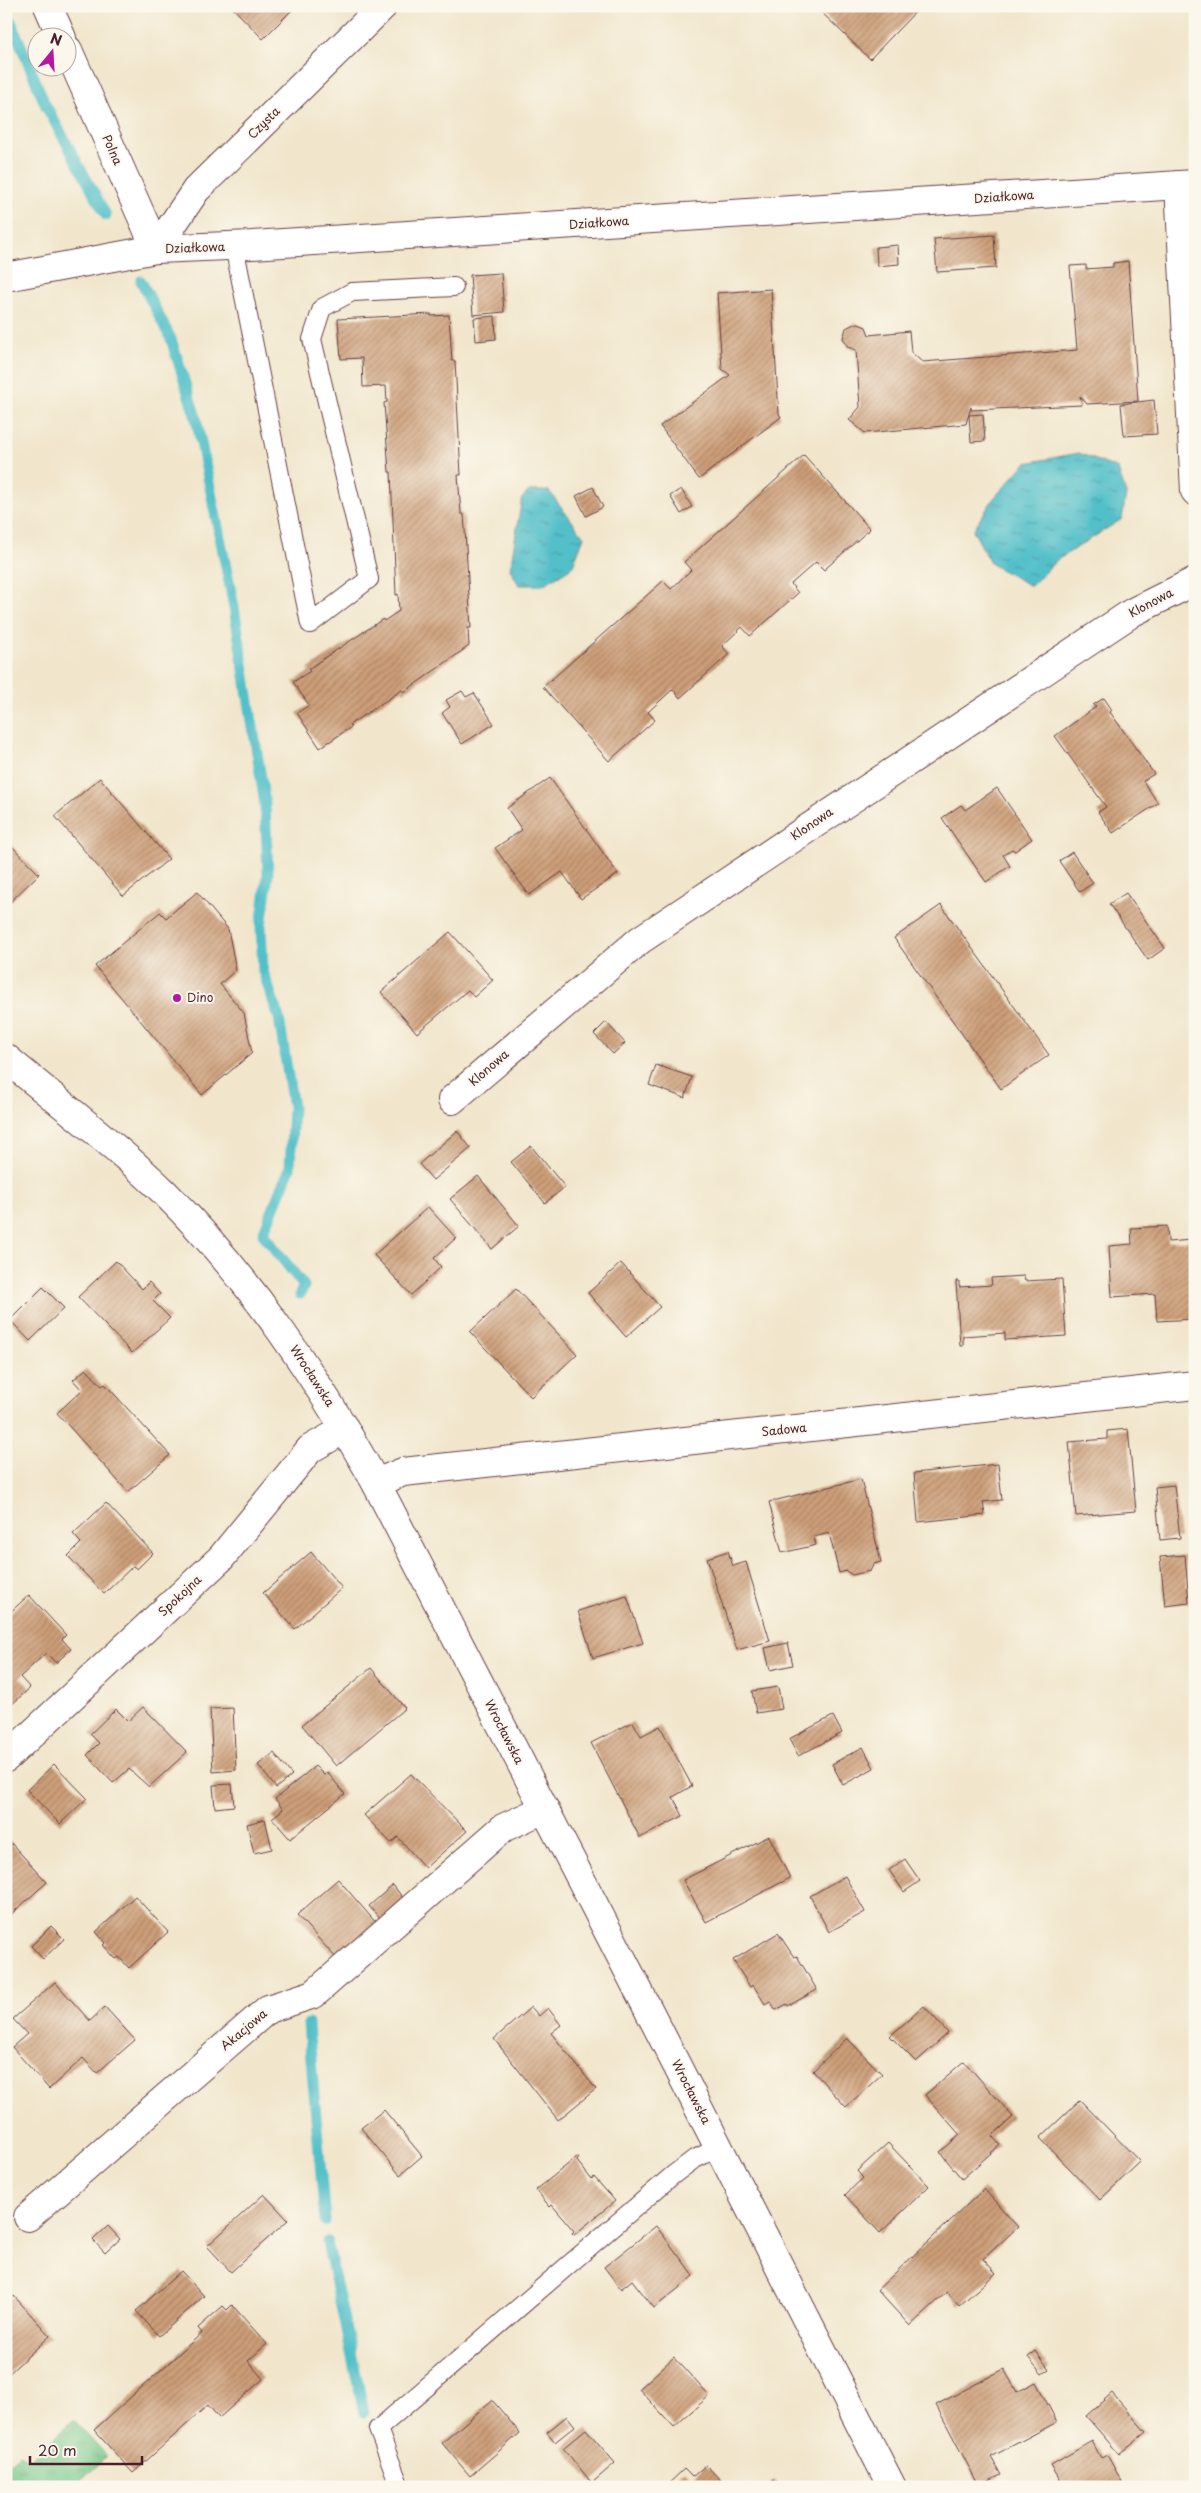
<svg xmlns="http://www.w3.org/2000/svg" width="1201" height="2493" font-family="'Playpen Sans',sans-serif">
	<defs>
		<pattern id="park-tufts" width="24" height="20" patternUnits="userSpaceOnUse" patternTransform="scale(1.25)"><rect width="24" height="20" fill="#75c88a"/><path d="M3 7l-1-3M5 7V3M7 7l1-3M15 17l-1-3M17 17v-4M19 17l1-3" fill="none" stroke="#67ab77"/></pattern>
		<pattern id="water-ripples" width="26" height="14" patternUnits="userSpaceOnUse" patternTransform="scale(1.25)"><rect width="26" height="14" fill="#53c0c9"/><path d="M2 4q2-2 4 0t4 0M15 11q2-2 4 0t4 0" fill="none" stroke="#479ba3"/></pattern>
		<pattern id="building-hatch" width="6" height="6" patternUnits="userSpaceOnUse" patternTransform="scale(1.25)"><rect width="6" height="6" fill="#cd9f78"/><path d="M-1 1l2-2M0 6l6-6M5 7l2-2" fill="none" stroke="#a88163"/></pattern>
	</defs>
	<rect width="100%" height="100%" fill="#fbf7ec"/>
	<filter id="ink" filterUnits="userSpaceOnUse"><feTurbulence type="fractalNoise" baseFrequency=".02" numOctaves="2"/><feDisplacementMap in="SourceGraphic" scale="10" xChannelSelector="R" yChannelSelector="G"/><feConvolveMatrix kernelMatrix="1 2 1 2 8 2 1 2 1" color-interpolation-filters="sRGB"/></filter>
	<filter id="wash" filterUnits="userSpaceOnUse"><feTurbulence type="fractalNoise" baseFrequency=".0096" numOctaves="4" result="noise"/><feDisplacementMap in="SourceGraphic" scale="20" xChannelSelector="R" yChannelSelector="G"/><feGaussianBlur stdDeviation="1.12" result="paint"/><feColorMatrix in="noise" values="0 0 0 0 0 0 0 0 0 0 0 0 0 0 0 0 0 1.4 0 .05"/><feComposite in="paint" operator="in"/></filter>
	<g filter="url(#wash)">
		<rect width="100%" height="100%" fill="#f1e6cc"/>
		<path fill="url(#park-tufts)" stroke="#60745a" d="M74,2420l33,36 -33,31h-68v-21l13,-12 10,6z"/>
		<g fill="url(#water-ripples)" stroke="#4e707a">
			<path d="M1079,453l39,16 8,25 -4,25 -65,41 -26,26 -40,-22 -18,-34 21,-32 32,-35z"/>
			<path d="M529,491h20l35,46 -12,30 -29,18h-24l-9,-16 12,-71z"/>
		</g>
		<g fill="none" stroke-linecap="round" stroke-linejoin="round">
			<g stroke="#53c0c9" stroke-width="11">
				<path d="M6,9l39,95 61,111"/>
				<path d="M141,281l30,58 25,79 38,189 31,197 3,70 -7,52 2,45 16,47 14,89 -3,61 -27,66 41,52 -4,8"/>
				<path d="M308,2024l17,197"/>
				<path d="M327,2242l37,170"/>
			</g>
		</g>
		<g id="blocks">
			<g fill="url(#building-hatch)">
				<path d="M231,6h65l-33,33z"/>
				<path d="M821,6h98l1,1 -50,52 -52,-50z"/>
				<path d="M1192,47h3v34h-2z"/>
				<path d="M994,235l2,33 -59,4 -3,-33z"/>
				<path d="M898,245l1,19 -22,2 -1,-19z"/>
				<path d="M1128,261l10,140 -51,3 -7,-8 2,9 -111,5v-3l-5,17 -101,9 -16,-13 11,-13 -4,-57 -8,-3 -5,-9 3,-10 10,-5 10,4 3,8 40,-4 2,21 11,10 155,-12 -7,-84 16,-1v4l27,-2v-4z"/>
				<path d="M501,273l3,39 -31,3 -3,-40z"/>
				<path d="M771,289l8,125 2,3 -82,62 -39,-53 70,-51 -8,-6 -5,-76z"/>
				<path d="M431,314v2l18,-1 3,46h3l6,114h-3l3,39h3l7,114h-3l1,18 -65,46 -2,-2 -53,35 2,2 -31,21 -23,-35 12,-8 -16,-23 17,-11 -2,-2 75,-50 1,2 15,-10 -1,-17 -2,1 -5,-123h-2l-5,-69 3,-1 -1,-16 -23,1 -1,-29 -21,1 -3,-40z"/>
				<path d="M495,316l1,23 -20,2 -2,-23z"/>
				<path d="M1154,400l3,34 -33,2 -3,-32z"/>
				<path d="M983,414l2,27 -14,1 -2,-27z"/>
				<path d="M804,455l66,74 -46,41 -8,-8 -25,22 7,9 -48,43 -8,-9 -20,19 7,8 -49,44 -7,-9 -25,23 7,8 -46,41 -66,-74 120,-106 8,8 20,-19 -7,-8z"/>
				<path d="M593,487l10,20 -17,9 -10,-20z"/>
				<path d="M681,489l11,18 -11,7 -11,-18z"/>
				<path d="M462,691l4,6 8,-4 20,31 -32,20 -20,-31 8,-6 -4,-7z"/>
				<path d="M1104,698l8,12 -2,2 44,62 -11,7 15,22 -45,30 -15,-21 8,-5 -51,-71 41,-29 -3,-2z"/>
				<path d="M100,778l69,81 -46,37 -68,-80z"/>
				<path d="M550,778l68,96 -37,25 -19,-27 -33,23 -34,-47 27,-18 -15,-22z"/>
				<path d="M997,788l35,51 -17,12 -3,-2 -9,6 7,11 -24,16 -44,-64 19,-13 4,5z"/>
				<path d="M6,840l33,34 -33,32z"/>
				<path d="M1072,852l21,31 -13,9 -21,-31z"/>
				<path d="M197,892l31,37 8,41 -16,14 24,29 8,40 -50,42 -107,-129 65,-54 6,6z"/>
				<path d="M1126,893l39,55 -17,12 -39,-56z"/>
				<path d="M941,905l108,150 -48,34 -107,-151z"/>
				<path d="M450,932l43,48 -19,17 -6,-7 -51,43 -36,-41z"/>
				<path d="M606,1022l19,21 -12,11 -19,-20z"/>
				<path d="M656,1065l36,12 -7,21 -36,-13z"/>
				<path d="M457,1131l14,17 -38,32 -14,-16z"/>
				<path d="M531,1146l34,41 -20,16 -34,-41z"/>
				<path d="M478,1176l41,50 -27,23 -42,-50z"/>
				<path d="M428,1207l28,31 -22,20 7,9 -30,28 -37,-40z"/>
				<path d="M1167,1226l1,16 23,-2 4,79 -38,2 -2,-27 -43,3 -3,-51 23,-2 -1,-16z"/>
				<path d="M116,1261l26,28 7,-7 11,12 -7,7 17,17 -38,35 -54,-56z"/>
				<path d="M621,1263l39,44 -34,30 -38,-44z"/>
				<path d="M1024,1276l1,5 37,-2 4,57 -61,4v-7l-42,3v10h-3l-4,-65h3v6l33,-2 -1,-7z"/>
				<path d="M43,1287l21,21 -34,33 -20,-21z"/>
				<path d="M516,1289l61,65 -46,43 -61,-65z"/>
				<path d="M86,1369l16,17 3,-2 65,71 -42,37 -71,-79 25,-23 -9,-10z"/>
				<path d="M1128,1429l8,82 -60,5 -7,-74 38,-3v-8z"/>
				<path d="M998,1464l4,36 -19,2 2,13 -67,7 -4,-49z"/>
				<path d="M861,1479l20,83 -7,2 -4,7 -18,4 -6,-4 -7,2 -10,-40 -15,4 2,8 -34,8 -13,-51z"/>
				<path d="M1174,1485l6,53 -20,2 -5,-53z"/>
				<path d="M106,1503l47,50 -16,16 -4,-3 -29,28 -36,-38 13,-13 -8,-9z"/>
				<path d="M728,1551l5,15 13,-4 24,79 -33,9 -30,-92z"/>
				<path d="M311,1552l31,36 -47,41 -32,-36z"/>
				<path d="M1185,1555l4,48 -24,3 -5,-49z"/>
				<path d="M29,1595l37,40 -4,4 9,10 -15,14 -10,-10 -26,24 10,11 -19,17 -5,-6v-83z"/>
				<path d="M627,1596l16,47 -50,15 -15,-47z"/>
				<path d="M788,1643l5,22 -23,5 -5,-22z"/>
				<path d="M371,1668l34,40 -69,58 -34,-41z"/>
				<path d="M778,1687l4,22 -26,4 -4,-22z"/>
				<path d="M143,1707l44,45 -38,35 -20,-18 -16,14 -26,-28 12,-12 -9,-9 26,-25 12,12z"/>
				<path d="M233,1708l3,62 -23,2 -3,-63z"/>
				<path d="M833,1716l9,17 -44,23 -9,-17z"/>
				<path d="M633,1722l8,14 19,-10 32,60 -19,11 10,19 -43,22 -49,-95z"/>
				<path d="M863,1747l11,21 -31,17 -11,-21z"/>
				<path d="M274,1753l18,22 -16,13 -18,-23z"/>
				<path d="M54,1764l33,34 -27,26 -33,-34z"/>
				<path d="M315,1766l9,9 3,-3 18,22 -55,45 -18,-21 11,-9 -8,-10z"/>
				<path d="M411,1774l56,57 -42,37 -27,-31 -7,6 -27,-28z"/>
				<path d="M232,1784l2,22 -19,2 -2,-23z"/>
				<path d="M265,1819l7,30 -18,4 -7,-29z"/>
				<path d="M769,1836l21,42 -84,44 -23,-42z"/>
				<path d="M10,1842l37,40 -41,37v-73z"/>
				<path d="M905,1859l15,22 -16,11 -15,-22z"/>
				<path d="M845,1876l20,36 -36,20 -19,-36z"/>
				<path d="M338,1879l39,45 -40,35 -40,-44z"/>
				<path d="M393,1885l13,17 -23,20 -14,-16z"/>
				<path d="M135,1896l33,36 -39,36 -10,-11 -3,2 -13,-14 3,-2 -10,-11z"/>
				<path d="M51,1926l13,13 -21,20 -12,-13z"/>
				<path d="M778,1933l16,24 3,-1 20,34 -29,16 -1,-2 -11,6 -6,-9 -5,3 -12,-19 -3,2 -17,-27z"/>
				<path d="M55,1982l35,39 15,-14 30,33 -38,33 -14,-15 -34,31 -37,-42 15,-13 -14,-15z"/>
				<path d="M924,2006l24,27 -32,29 -26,-26z"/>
				<path d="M531,2007l8,9 9,-8 13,17 -10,8 45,56 -38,31 -64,-81z"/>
				<path d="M847,2038l35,36 -36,33 -33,-36z"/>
				<path d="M964,2061l49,56 -21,19 8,9 -38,34 -22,-27 20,-17 -35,-40z"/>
				<path d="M1080,2100l60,62 -40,38 -60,-62z"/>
				<path d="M384,2110l38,46 -22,19 -39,-47z"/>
				<path d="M888,2143l41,43 -49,47 -35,-38 18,-17 -6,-7z"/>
				<path d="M577,2157l2,1 -2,3 15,19 2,-3 21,24 -41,34 -2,-2 2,-2 -22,-26 -2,2 -14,-17z"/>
				<path d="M984,2189l34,38 -35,32 13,14 -37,33 -12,-14 -37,34 -33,-36z"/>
				<path d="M264,2194l24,26 -57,52 -24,-26z"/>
				<path d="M108,2226l12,13 -15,14 -12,-13z"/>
				<path d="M656,2226l38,50 -40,32 -22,-28 -11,9 -17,-22z"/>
				<path d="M181,2271l23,25 -45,40 -23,-25z"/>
				<path d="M14,2296l36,40 -44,40v-73z"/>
				<path d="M232,2305l35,39 -19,17 15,18 -44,39 -11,-13 -75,68 -39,-43 108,-97 -4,-5 25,-22 4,4z"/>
				<path d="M1036,2351l13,18 -7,5 -14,-17z"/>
				<path d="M674,2357l35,39 -35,31 -35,-38z"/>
				<path d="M1004,2369l13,23 19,-10 21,40 -66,35 10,18 -22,11 -43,-81z"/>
				<path d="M1112,2393l34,39 -27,22 -33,-38z"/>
				<path d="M492,2400l28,33 -50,43 -28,-33z"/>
				<path d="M567,2416l8,10 -20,16 -8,-10z"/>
				<path d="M586,2429l29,34 -23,20 -29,-35z"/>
				<path d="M1092,2441l9,17 6,-3 18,32h-74l10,-6 -10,-16z"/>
				<path d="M706,2465l21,22h-62l19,-18 8,8z"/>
				<path d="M774,2480l7,7h-14z"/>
			</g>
		</g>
	</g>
	<g filter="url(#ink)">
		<use href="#blocks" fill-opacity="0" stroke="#633d43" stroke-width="1"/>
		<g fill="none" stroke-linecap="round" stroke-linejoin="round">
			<defs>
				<g id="lane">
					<path d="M234,246l76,378 59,-45 -57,-240 10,-31 30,-16 102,-5"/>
					<path d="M400,2487l-22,-58 295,-254 20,-15 26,-13"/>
				</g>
				<g id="street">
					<path d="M48,6l14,32"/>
					<path d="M68,50l88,199"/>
					<path d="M1179,185l16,306"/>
					<path d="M156,249l40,-59 187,-184"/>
					<path d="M6,277l150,-28 96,-4 943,-61"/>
					<path d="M452,1100l188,-160 493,-328 62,-31"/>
					<path d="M376,1483l27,-11 792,-87"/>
					<path d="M6,1758l215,-200 89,-109 35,-20"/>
					<path d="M28,2217l240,-208 46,-15 189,-166 41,-19"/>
				</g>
				<path id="secondary" d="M6,1058c53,45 110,87 159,135 86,86 152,185 211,290l271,524 245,480"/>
			</defs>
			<use href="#lane" stroke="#633d43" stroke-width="20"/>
			<use href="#street" stroke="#633d43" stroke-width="30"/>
			<use href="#secondary" stroke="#633d43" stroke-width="30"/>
			<use href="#lane" stroke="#fff" stroke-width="18"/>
			<use href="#street" stroke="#fff" stroke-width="28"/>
			<use href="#secondary" stroke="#fff" stroke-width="28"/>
		</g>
	</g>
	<circle fill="#b5179e" stroke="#fbf7ec" stroke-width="2" cx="177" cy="998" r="5"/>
	<g text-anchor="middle" stroke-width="4" stroke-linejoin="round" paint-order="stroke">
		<g font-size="12" fill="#4a1f2b" stroke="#fbf7ec">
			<text transform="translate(264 123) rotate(-45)" y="4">Czysta</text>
			<text transform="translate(112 150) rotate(66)" y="4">Polna</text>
			<text transform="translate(1004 197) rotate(-4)" y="4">Działkowa</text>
			<text transform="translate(599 223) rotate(-4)" y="4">Działkowa</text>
			<text transform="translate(195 248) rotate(-2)" y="4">Działkowa</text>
			<text transform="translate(1151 603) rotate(-28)" y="4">Klonowa</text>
			<text transform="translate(812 824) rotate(-34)" y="4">Klonowa</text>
			<text transform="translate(489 1068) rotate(-41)" y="4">Klonowa</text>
			<text transform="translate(312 1376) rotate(57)" y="4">Wrocławska</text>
			<text transform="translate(784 1430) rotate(-6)" y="4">Sadowa</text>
			<text transform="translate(180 1596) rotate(-43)" y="4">Spokojna</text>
			<text transform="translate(504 1732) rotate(63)" y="4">Wrocławska</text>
			<text transform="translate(244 2030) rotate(-40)" y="4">Akacjowa</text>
			<text transform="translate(691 2092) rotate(63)" y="4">Wrocławska</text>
		</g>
		<g font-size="12" fill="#4a1f2b" stroke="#fbf7ec" text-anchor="start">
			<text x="187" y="1002">Dino</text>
		</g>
	</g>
	<rect width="1201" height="2493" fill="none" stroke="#fbf7ec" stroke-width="25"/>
	<g transform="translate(52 52) rotate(18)"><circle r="24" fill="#fbf7ec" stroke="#b4a19f"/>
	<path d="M0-4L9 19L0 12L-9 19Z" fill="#b5179e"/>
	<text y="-8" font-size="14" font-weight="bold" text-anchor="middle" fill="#4a1f2b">N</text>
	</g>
	<path d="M30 2456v8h112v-8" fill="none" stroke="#4a1f2b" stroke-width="2.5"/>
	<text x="38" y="2456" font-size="15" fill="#4a1f2b" stroke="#fbf7ec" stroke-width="4" paint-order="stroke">20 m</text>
</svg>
